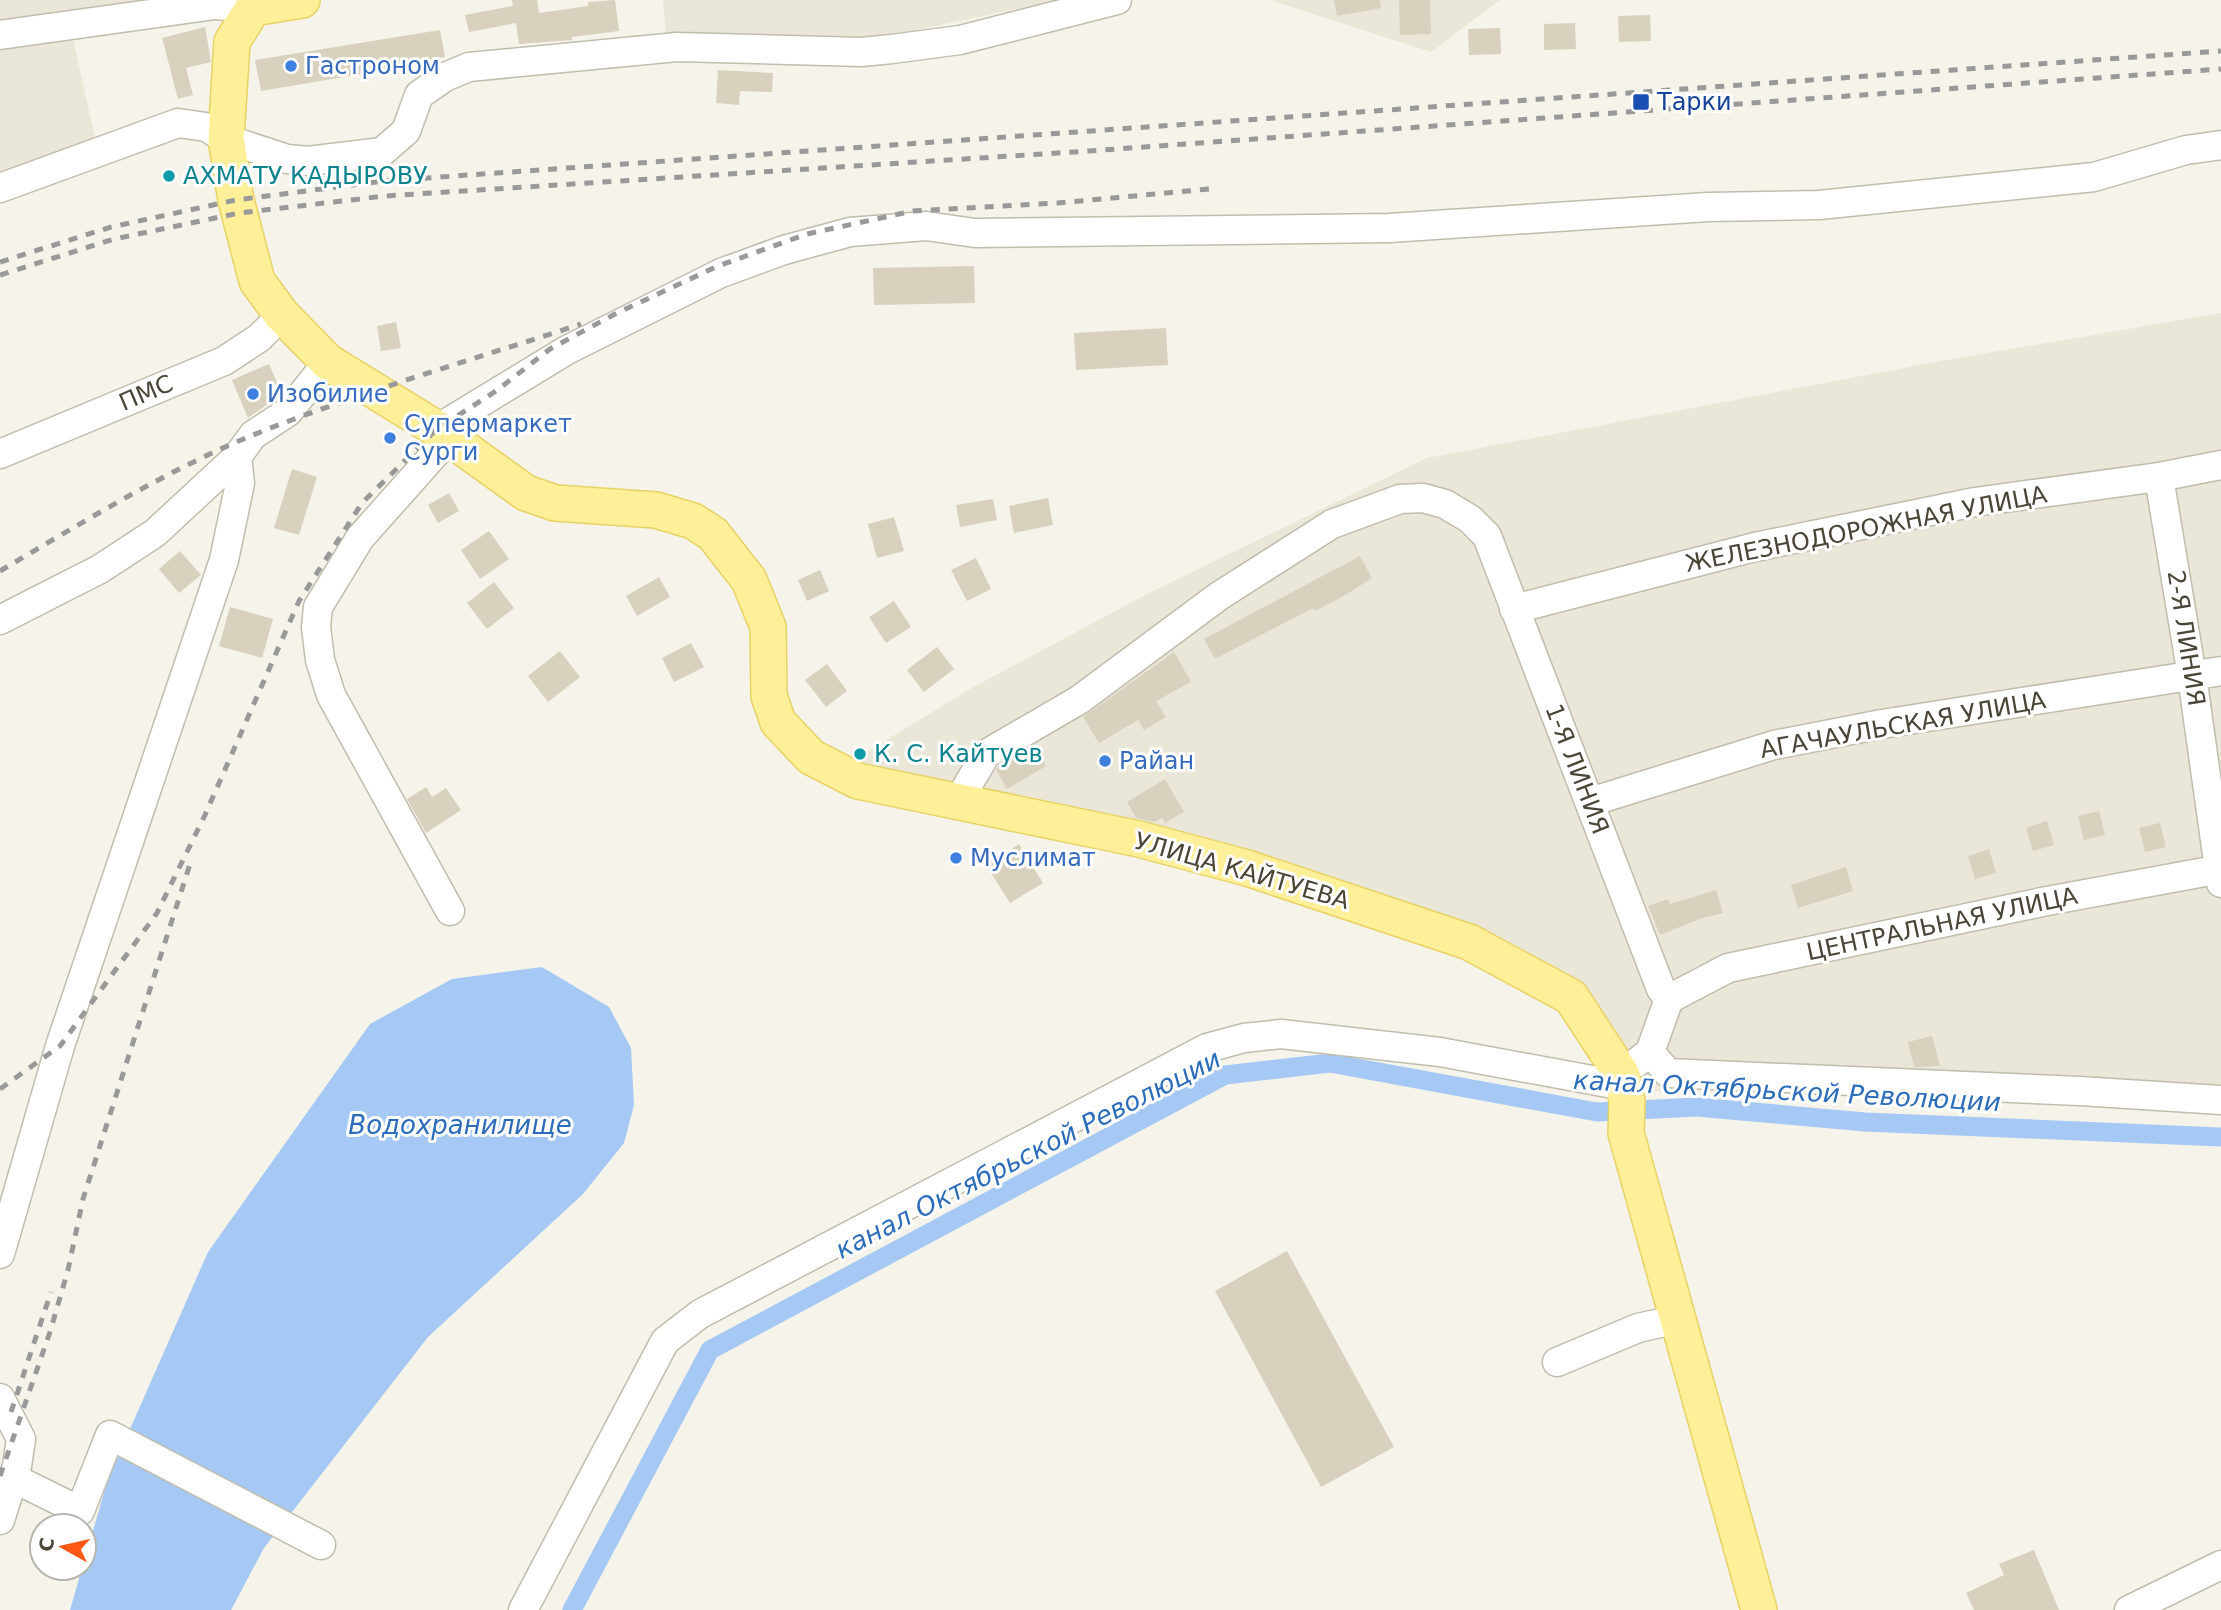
<svg xmlns="http://www.w3.org/2000/svg" width="2221" height="1610" font-family="'DejaVu Sans',sans-serif">
	<rect width="100%" height="100%" fill="#f5f3ea"/>
	<g fill="#eae6d8">
		<path d="M0,0h144l-77,12 33,149 -100,41z"/>
		<path d="M663,0h397l-186,39 -208,-3z"/>
		<path d="M1270,0h230l-69,52z"/>
		<path d="M2221,313v801l-445,-27 -141,5 -3,-23 -141,-129 -647,-174 126,-77 179,-96 278,-135 514,-97z"/>
	</g>
	<path fill="#a5c9f4" d="M542,967l67,40 22,41 3,57 -10,38 -41,51 -155,143 -164,211 -33,62h-161l38,-131 100,-227 162,-228 82,-45z"/>
	<g fill="none" stroke-linecap="round" stroke-linejoin="round">
		<path stroke="#a5c9f4" stroke-width="19" d="M572,1610l138,-260 515,-275 105,-12 267,49 100,-5 168,15 356,15"/>
	</g>
	<g fill="#d8d1be">
		<path d="M512,0h25l2,13 49,-7v-4l27,-2 4,31 -47,6v3l-53,4 -3,-21 -47,9 -4,-17 48,-9z"/>
		<path d="M1334,0h46l1,8 -44,8z"/>
		<path d="M1399,0h31l1,34 -31,1z"/>
		<path d="M1650,15l1,26 -32,1 -1,-26z"/>
		<path d="M1575,23l1,26 -32,1v-26z"/>
		<path d="M205,27l6,35 -25,6 7,27 -15,4 -16,-61z"/>
		<path d="M1500,28l1,26 -32,1 -1,-26z"/>
		<path d="M440,30l5,27 -47,7v4l-137,23 -6,-31z"/>
		<path d="M718,70l55,3 -1,19 -32,-1 -1,14 -23,-2z"/>
		<path d="M974,266l1,37 -101,2 -1,-37z"/>
		<path d="M396,322l5,26 -20,3 -4,-25z"/>
		<path d="M1166,328l2,37 -92,5 -2,-37z"/>
		<path d="M269,364l13,30 -34,24 -16,-38z"/>
		<path d="M292,469l25,8 -18,58 -25,-7z"/>
		<path d="M449,493l10,18 -21,12 -10,-18z"/>
		<path d="M1048,498l5,27 -39,8 -5,-27z"/>
		<path d="M993,499l4,21 -37,7 -4,-22z"/>
		<path d="M894,517l10,34 -27,7 -9,-34z"/>
		<path d="M489,531l20,28 -29,20 -19,-29z"/>
		<path d="M180,551l21,24 -22,18 -20,-24z"/>
		<path d="M1360,556l12,22 -30,19 -27,14 -2,-3 -98,51 -11,-20z"/>
		<path d="M976,558l15,31 -24,12 -16,-31z"/>
		<path d="M820,570l9,21 -22,10 -9,-21z"/>
		<path d="M659,577l11,20 -33,19 -11,-20z"/>
		<path d="M494,582l20,26 -27,21 -20,-26z"/>
		<path d="M894,601l17,26 -25,16 -17,-26z"/>
		<path d="M230,607l43,12 -11,39 -43,-12z"/>
		<path d="M691,643l13,24 -30,15 -12,-24z"/>
		<path d="M937,647l17,22 -30,23 -17,-22z"/>
		<path d="M560,651l20,26 -32,25 -20,-26z"/>
		<path d="M1174,652l17,30 -35,19 10,16 -22,13 -6,-10 -39,23 -16,-26z"/>
		<path d="M827,664l20,27 -21,16 -21,-27z"/>
		<path d="M1034,745l12,21 -39,23 -11,-19 2,-4z"/>
		<path d="M1165,779l19,33 -19,11 -3,-5 -8,4 -18,-4 -9,-16z"/>
		<path d="M426,787l6,10 14,-9 15,22 -35,23 -19,-34z"/>
		<path d="M2099,811l6,24 -21,5 -6,-24z"/>
		<path d="M2047,821l7,24 -21,6 -7,-23z"/>
		<path d="M2160,823l6,24 -21,5 -6,-24z"/>
		<path d="M1019,844l24,39 -33,20 -24,-38z"/>
		<path d="M1989,849l7,24 -21,6 -7,-23z"/>
		<path d="M1846,867l7,24 -55,17 -7,-23z"/>
		<path d="M1716,890l7,23 -21,5 -42,17 -12,-29 20,-7 2,5z"/>
		<path d="M1932,1036l8,30 -26,1 -6,-25z"/>
		<path d="M1287,1251l107,196 -73,40 -106,-196z"/>
		<path d="M2034,1550l25,60h-85l-8,-17 38,-18 -5,-11z"/>
	</g>
	<g fill="none" stroke-linecap="round" stroke-linejoin="round">
		<defs>
			<g id="minor">
				<path d="M0,35l215,-30 38,3"/>
				<path d="M0,188l178,-65 28,4 20,12 61,20 21,2 74,-9 24,-21 13,-36 26,-18 24,-10 208,-20 184,5 31,-3 68,-9 157,-40"/>
				<path d="M437,429l130,-79 154,-77 63,-23 66,-18 76,-6 49,7 414,-5 319,-21 111,-2 275,-28 92,-27 35,-5"/>
				<path d="M449,438l-89,100 -42,69 -2,20 4,33 11,35 119,216"/>
				<path d="M0,454l224,-93 35,-23 23,-23"/>
				<path d="M2159,477l33,199 29,207"/>
				<path d="M1514,609l241,-62 220,-45 184,-25 62,-12"/>
				<path d="M0,620l100,-51 55,-36 82,-76"/>
				<path d="M959,800l27,-46 93,-54 140,-104 113,-72 68,-25 23,-1 22,6 25,15 17,17 174,453 8,10"/>
				<path d="M1590,802l184,-57 108,-21 339,-53"/>
				<path d="M1669,999l59,-31 319,-67 174,-32"/>
				<path d="M1650,1052l18,21 412,18 141,9"/>
				<path d="M1636,1063l14,-11 19,-53"/>
				<path d="M0,1254l60,-208 164,-486 16,-77 -3,-26 16,-22 35,-23 40,-50"/>
				<path d="M1557,1362l81,-34 40,-9"/>
				<path d="M0,1398l21,41 -4,27 -17,54"/>
				<path d="M13,1478l67,33 30,-76 211,110"/>
				<path d="M523,1610l142,-269 35,-27 507,-266 37,-10 37,-4 159,18 184,34"/>
				<path d="M2129,1610l92,-45"/>
			</g>
			<path id="major" d="M302,0l-49,8 -21,34 -6,97 10,61 21,81 25,34 46,47 109,67 89,64 29,10 101,7 37,11 20,13 36,46 19,47 1,69 9,26 33,35 47,24 281,58 108,29 222,74 102,55 51,78 5,26 -1,32 133,477"/>
		</defs>
		<use href="#minor" stroke="#c1bdac" stroke-width="31"/>
		<use href="#major" stroke="#e9d264" stroke-width="38"/>
		<use href="#minor" stroke="#fff" stroke-width="28"/>
		<use href="#major" stroke="#ffef99" stroke-width="35"/>
		<g stroke="#999" stroke-width="5" stroke-dasharray="9 9" stroke-linecap="butt">
			<path d="M0,262l111,-35 125,-27 148,-19 1837,-130"/>
			<path d="M0,275l114,-36 125,-26 146,-17 704,-45 1132,-82"/>
			<path d="M0,571c80,-47 167,-101 253,-136 107,-43 219,-75 328,-111"/>
			<path d="M0,1089l60,-43 97,-133 48,-98 94,-214 63,-98 75,-74 59,-38 54,-42 65,-35 103,-48 89,-32 106,-23 145,-8 151,-14"/>
			<path d="M11,1412l40,-120"/>
			<path d="M0,1476l50,-144 18,-62 15,-71 107,-335"/>
		</g>
	</g>
	<g fill="#3f7fe0" stroke="#fff" stroke-width="2.5">
		<circle cx="291" cy="66" r="7"/>
		<circle cx="253" cy="394" r="7"/>
		<circle cx="390" cy="438" r="7"/>
		<circle cx="1105" cy="761" r="7"/>
		<circle cx="956" cy="858" r="7"/>
	</g>
	<rect fill="#1a4fb4" stroke="#fff" stroke-width="2.5" x="1632" y="93" width="18" height="18" rx="3.5"/>
	<g fill="#0f9aa8" stroke="#fff" stroke-width="2.5">
		<circle cx="169" cy="176" r="7"/>
		<circle cx="860" cy="754" r="7"/>
	</g>
	<g text-anchor="middle" stroke-width="6" stroke-linejoin="round" paint-order="stroke">
		<g font-size="24" fill="#366cbe" stroke="#fff" text-anchor="start">
			<text x="305" y="74">Гастроном</text>
			<text x="267" y="402">Изобилие</text>
			<text x="404" y="432">Супермаркет<tspan x="404" dy="28">Сурги</tspan></text>
			<text x="1119" y="769">Райан</text>
			<text x="970" y="866">Муслимат</text>
		</g>
		<g font-size="24" fill="#164399" stroke="#fff" text-anchor="start">
			<text x="1657" y="110">Тарки</text>
		</g>
		<g font-size="24" fill="#0d838f" stroke="#fff" text-anchor="start">
			<text x="183" y="184">АХМАТУ КАДЫРОВУ</text>
			<text x="874" y="762">К. С. Кайтуев</text>
		</g>
		<g font-size="24" fill="#4a4537" stroke="#fff">
			<text transform="translate(146 393) rotate(-23)" y="8">ПМС</text>
			<text transform="translate(1866 529) rotate(-11)" y="8">ЖЕЛЕЗНОДОРОЖНАЯ УЛИЦА</text>
			<text transform="translate(2186 638) rotate(81)" y="8">2-Я ЛИНИЯ</text>
			<text transform="translate(1903 725) rotate(-10)" y="8">АГАЧАУЛЬСКАЯ УЛИЦА</text>
			<text transform="translate(1577 769) rotate(69)" y="8">1-Я ЛИНИЯ</text>
			<text transform="translate(1242 871) rotate(16)" y="8">УЛИЦА КАЙТУЕВА</text>
			<text transform="translate(1942 924) rotate(-12)" y="8">ЦЕНТРАЛЬНАЯ УЛИЦА</text>
		</g>
		<g font-size="26" font-style="italic" fill="#2b6cbb" stroke="#fff">
			<text transform="translate(1787 1091) rotate(3)" y="9">канал Октябрьской Революции</text>
			<text x="460" y="1134">Водохранилище</text>
			<text transform="translate(1028 1154) rotate(-27)" y="9">канал Октябрьской Революции</text>
		</g>
	</g>
	<g transform="translate(63 1547) rotate(278)"><circle r="33" fill="#ffffff" stroke="#b7b5af" stroke-width="2"/>
	<path d="M0-5L12 26L0 18L-12 26Z" fill="#ff5817"/>
	<text y="-10" font-size="19" font-weight="bold" text-anchor="middle" fill="#4a4537">С</text>
	</g>
</svg>
